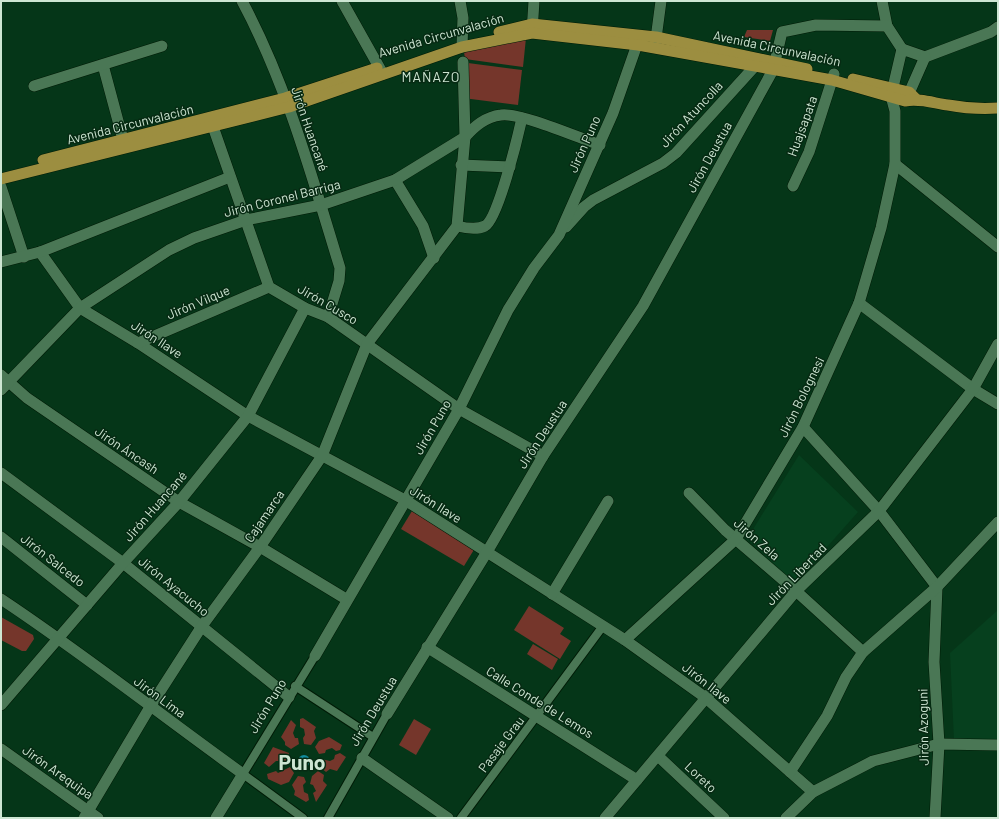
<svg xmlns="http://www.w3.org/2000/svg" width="999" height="819" font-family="Barlow,sans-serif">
	<rect width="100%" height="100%" fill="#053618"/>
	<g fill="#06401e">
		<path d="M799,455l59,57 -63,71 -48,-44z"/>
		<path d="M998,610v131l-44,-1 -4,-87z"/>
	</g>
	<g fill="#75362b">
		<path d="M747,30h26l-3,11 -26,-4z"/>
		<path d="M526,38l-3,29 -58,-8 -1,-7z"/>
		<path d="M468,63l54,7 -4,35 -55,-7z"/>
		<path d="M412,511l63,37 -11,18 -63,-37z"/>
		<path d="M529,606l35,22 -4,6 11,7 -11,18 -46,-29z"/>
		<path d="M1,617l32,18 1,4 -8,12h-4l-21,-11z"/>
		<path d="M533,644l25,15 -6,11 -25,-16z"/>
		<path d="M303,718l13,9 -2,4 2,7 -5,7 -7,-1 -1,-6 2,-3 -1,-6 -4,-2v-8z"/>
		<path d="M414,719l17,10 -15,26 -17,-10z"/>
		<path d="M291,720l5,5 -3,8 2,5h3l1,6 -8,5 -6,-4v-3l-4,-5z"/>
		<path d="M329,737l13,8 -2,5 -4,1 -4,-3 -6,2 -1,3 -6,1 -4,-7 4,-6z"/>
		<path d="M273,747l16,6 -2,9 -3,1 -2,-2h-6l-7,6 -5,-4z"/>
		<path d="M340,753l6,4 -9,14 -7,-2 -4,3 -5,-4v-9l9,2 4,-2 1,-4z"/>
		<path d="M290,767l4,6 -5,9 -8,3 -13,-6 -1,-5 9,-3 2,2z"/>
		<path d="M318,771l6,4 -1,6 4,4 -11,17 -3,-9 3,-2 -3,-6 -3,-1 2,-8z"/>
		<path d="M298,776l6,1 2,5 -3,3 1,7 4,2 1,6 -3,2 -12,-7 1,-4 -3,-6z"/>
	</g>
	<circle fill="#128c9e" cx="304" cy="761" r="6"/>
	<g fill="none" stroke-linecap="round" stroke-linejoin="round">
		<defs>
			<g id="pedestrian">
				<path d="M295,686l78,51"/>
				<path d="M303,818l-60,-44 72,-118"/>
				<path d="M328,818l59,-104"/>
				<path d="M461,818l142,-192"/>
			</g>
			<g id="minor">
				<path d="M242,1c45,84 70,176 98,267l-1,13 -11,36"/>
				<path d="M342,1l41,73"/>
				<path d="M460,1l3,17 -1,29"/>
				<path d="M882,1l5,25 15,23"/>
				<path d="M532,32l2,-31"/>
				<path d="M655,46l6,-45"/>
				<path d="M103,65l22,82"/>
				<path d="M34,86l128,-40"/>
				<path d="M210,118l59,169 36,21 23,9 131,92 84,47"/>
				<path d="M895,164l103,83"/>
				<path d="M461,165l49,2"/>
				<path d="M395,180l28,46 11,32"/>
				<path d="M793,186l16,-34 25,-78"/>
				<path d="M1,187l23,70"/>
				<path d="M457,226c8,2 20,4 28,0 13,-7 33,-90 37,-108"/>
				<path d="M566,227l18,-20 9,-7 70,-37 13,-10 79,-87 3,-7"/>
				<path d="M40,252l40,56 58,35 110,73 157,84 220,140 81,58 107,94"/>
				<path d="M1,262l39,-10 190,-75"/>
				<path d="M859,303l114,86 25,15"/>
				<path d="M138,343l131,-56"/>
				<path d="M1,375l26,23 152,104 81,45 86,52"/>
				<path d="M1,390l79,-82 89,-58 25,-12 52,-18 75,-15 74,-25 70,-43c10,-11 20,-20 36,-22 19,-3 78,23 99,30"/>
				<path d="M803,427l76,84 58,76 -3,75 5,82 -4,74"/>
				<path d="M1,473l122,90 166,134"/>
				<path d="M689,493l36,37 71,61 67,61"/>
				<path d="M1,537l86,68"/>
				<path d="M552,594l56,-93"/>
				<path d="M1,599c83,55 161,117 242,175l-27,44"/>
				<path d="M625,640l111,-101 67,-112 56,-124 22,-75 14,-64v-53l-4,-15"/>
				<path d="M427,647l210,133"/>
				<path d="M315,656l144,-247 49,-99 26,-42 25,-33 54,-122 27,-77"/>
				<path d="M1,705l122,-142 56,-61 69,-86 57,-108"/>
				<path d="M387,714l100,-162 56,-96 100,-150 130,-236 9,-38 34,-7 71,1"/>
				<path d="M658,756l66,62"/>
				<path d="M362,758l86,60"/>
				<path d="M790,772l37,-56 19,-39 17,-25 74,-65 61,-65"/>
				<path d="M84,818l66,-111 52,-81 58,-79 62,-91 45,-112 90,-118 8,-89 -2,-75"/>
				<path d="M786,818l27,-26 60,-31 66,-17 59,1"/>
			</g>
			<g id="tertiary">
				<path d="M891,96l11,-47 23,8 66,-25 7,-5"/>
				<path d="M906,100l19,-43"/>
				<path d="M1,749l97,69"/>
				<path d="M605,818l191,-227 83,-80 94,-122 25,-45"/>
			</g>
			<g id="trunk">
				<path d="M499,32l33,-8 124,13 151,32"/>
				<path d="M853,79l56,13 7,7"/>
				<path d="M43,160l242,-62 92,-30"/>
				<path d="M1,179l288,-72 173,-60 70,-14 106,12 194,35 73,21c15,-3 28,2 43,4 16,3 34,4 50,3"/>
			</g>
		</defs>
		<use href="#pedestrian" stroke="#001b06" stroke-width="10"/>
		<use href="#minor" stroke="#001b06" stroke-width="12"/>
		<use href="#tertiary" stroke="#001b06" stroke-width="12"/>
		<use href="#trunk" stroke="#001b06" stroke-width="12"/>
		<use href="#pedestrian" stroke="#4a7755" stroke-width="8"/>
		<use href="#minor" stroke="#4a7755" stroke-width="11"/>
		<use href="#tertiary" stroke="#4a7755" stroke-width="11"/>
		<use href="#trunk" stroke="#9c8e40" stroke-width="11"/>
	</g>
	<g text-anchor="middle" stroke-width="3" stroke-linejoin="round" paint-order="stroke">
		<g font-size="13" fill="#cee6d3" stroke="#072a13">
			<text transform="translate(441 35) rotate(-16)" y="5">Avenida Circunvalación</text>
			<text transform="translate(777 48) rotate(12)" y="5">Avenida Circunvalación</text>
			<text transform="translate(691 114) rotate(-47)" y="5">Jirón Atuncolla</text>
			<text transform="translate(130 124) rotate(-14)" y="5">Avenida Circunvalación</text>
			<text transform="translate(802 126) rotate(-70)" y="5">Huajsapata</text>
			<text transform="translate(310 129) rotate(71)" y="5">Jirón Huancané</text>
			<text transform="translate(584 144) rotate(-66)" y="5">Jirón Puno</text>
			<text transform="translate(709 157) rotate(-61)" y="5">Jirón Deustua</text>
			<text transform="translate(282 198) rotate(-14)" y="5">Jirón Coronel Barriga</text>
			<text transform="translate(198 302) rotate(-23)" y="5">Jirón Vilque</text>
			<text transform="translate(328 304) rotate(30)" y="5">Jirón Cusco</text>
			<text transform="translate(157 339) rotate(33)" y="5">Jirón Ilave</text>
			<text transform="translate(801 397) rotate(-64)" y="5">Jirón Bolognesi</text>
			<text transform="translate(432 427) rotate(-60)" y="5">Jirón Puno</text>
			<text transform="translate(542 434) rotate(-57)" y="5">Jirón Deustua</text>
			<text transform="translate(127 450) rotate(34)" y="5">Jirón Áncash</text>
			<text transform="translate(436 504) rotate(32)" y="5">Jirón Ilave</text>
			<text transform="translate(155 506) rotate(-49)" y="5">Jirón Huancané</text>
			<text transform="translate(264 516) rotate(-56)" y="5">Cajamarca</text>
			<text transform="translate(757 539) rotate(41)" y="5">Jirón Zela</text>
			<text transform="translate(53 560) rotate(38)" y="5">Jirón Salcedo</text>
			<text transform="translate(796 574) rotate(-46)" y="5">Jirón Libertad</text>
			<text transform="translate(174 586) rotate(39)" y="5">Jirón Ayacucho</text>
			<text transform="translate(707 683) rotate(38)" y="5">Jirón Ilave</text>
			<text transform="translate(160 697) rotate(36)" y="5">Jirón Lima</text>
			<text transform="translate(540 702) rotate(32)" y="5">Calle Conde de Lemos</text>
			<text transform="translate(267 706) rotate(-59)" y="5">Jirón Puno</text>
			<text transform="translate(373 711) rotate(-59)" y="5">Jirón Deustua</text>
			<text transform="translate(923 727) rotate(-91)" y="5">Jirón Azoguni</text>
			<text transform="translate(501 744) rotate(-53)" y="5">Pasaje Grau</text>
			<text transform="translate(58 772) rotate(35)" y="5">Jirón Arequipa</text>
			<text transform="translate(701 777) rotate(43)" y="5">Loreto</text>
		</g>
		<g font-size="14" letter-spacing="1" fill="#cee6d3" stroke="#072a13">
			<text x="431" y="82">MAÑAZO</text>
		</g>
		<g font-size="21" font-weight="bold" fill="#cee6d3" stroke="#072a13">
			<text x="302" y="770">Puno</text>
		</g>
	</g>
	<rect width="999" height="819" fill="none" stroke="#cee6d3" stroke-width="4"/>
</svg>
